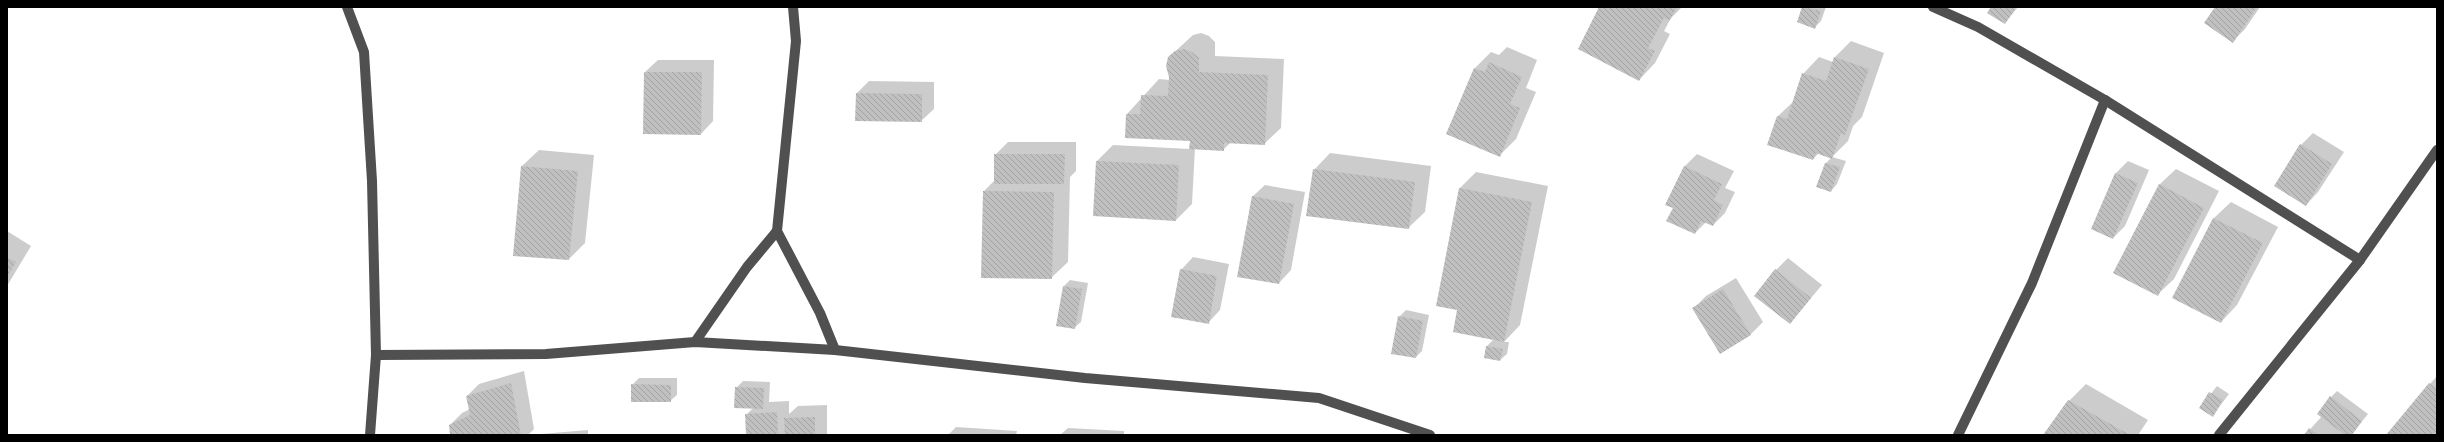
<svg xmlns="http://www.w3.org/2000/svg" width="2444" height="442" font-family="'DejaVu Sans',sans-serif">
	<defs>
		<pattern id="building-back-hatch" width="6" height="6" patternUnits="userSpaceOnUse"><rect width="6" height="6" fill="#c0c0c0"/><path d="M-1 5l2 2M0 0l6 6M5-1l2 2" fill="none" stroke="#a3a3a3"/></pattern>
	</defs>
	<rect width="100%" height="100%" fill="#fff"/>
	<g fill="#0003">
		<path d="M1600,7h82l-11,11 -7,13 6,3 -15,29 -16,17z"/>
		<path d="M1803,7h23l-5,14 -6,6 -17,-5z"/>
		<path d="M1992,7h26l-13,16z"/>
		<path d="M2216,7h44l-15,22 -12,12z"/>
		<path d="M1201,33l8,3 6,6v14l69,3 -3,69 -17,16 -33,-2 -8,8 -28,-2 -3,56 -16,16 -79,-59 16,-16 77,4 1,-9 -64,-26 32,-35 11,1 -1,-23 24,-22z"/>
		<path d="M1851,41l33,12 -22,64 -9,9 -5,15 -16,16 14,4 -9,23 -6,7 -5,-28 6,-6 -13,-4 -6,6 -44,-15 9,-28 16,-15 9,-27 16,-17 14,5 2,-5z"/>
		<path d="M1507,47l30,13 -11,28 10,4 -20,47 -17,17 -52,-22 28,-66 16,-16 8,3z"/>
		<path d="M658,60h56l-1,61 -12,13 -57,-1 1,-61z"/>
		<path d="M869,81l65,1v27l-13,12 -64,-28z"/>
		<path d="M2313,133l31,19 -26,40 -12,13 -5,-60z"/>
		<path d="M1008,142h68v29l-6,6 -2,85 -17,16 -67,-87 11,-11v-25z"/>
		<path d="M539,150l55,5 -9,88 -16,16 -47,-93z"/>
		<path d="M1330,153l101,13 -6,46 -17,16 -94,-58z"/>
		<path d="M1697,154l37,17 -9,17 10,4 -10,21 -12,12 -7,-3 -11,11 -21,-25 -8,-4 19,-38z"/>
		<path d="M2128,161l21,9 -24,56 -12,12 3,-65z"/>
		<path d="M2176,169l43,22 -45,88 -17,16 2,-110z"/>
		<path d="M1476,172l72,14 -28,139 -16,17h5l-2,12 -7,6 -13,-14 7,-7 -35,-30 1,-121z"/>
		<path d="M1265,185l40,7 -14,78 -12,13 -27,-86z"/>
		<path d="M2231,202l47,25 -41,78 -16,17 -47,-25 40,-79z"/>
		<path d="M7,231l24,15 -24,40z"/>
		<path d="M1193,257l36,7 -9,46 -12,13 -27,-53z"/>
		<path d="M1788,258l34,27 -32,38 -14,-53z"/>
		<path d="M1736,278l27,44 -12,12 -31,19 -26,-45 12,-12z"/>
		<path d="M1070,280l18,3 -7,39 -7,6 -17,-3 7,-39z"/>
		<path d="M1406,310l23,5 -7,36 -6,6 -17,-40z"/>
		<path d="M524,371l10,58 -6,6h-77l-1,-10 12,-12 8,-4 -3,-13 12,-12z"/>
		<path d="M2437,376v59h-50l43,-51z"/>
		<path d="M639,378h38v17l-7,6 -38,-16z"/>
		<path d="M743,381l27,1 -1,20 20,-1v13l9,-8 29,-1v30h-80l-1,-20 7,-7 -17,-20z"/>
		<path d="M2086,384l62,36 -10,15h-94l25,-34z"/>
		<path d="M2217,386l12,8 -16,21 -13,-7z"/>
		<path d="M2337,391l31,23 -17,21h-46l17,-19 9,-19z"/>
		<path d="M956,427l61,4 -1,4h-68z"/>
		<path d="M1068,428l56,3v4h-64z"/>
		<path d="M588,430v5h-59z"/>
	</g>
	<g fill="url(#building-back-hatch)">
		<path d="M1599,7h78l-7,13 -6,-2 -16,30 7,3 -16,30 -61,-32z"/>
		<path d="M1802,7l19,4 -6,18 -18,-7z"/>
		<path d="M1991,7h21l3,2 -10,15 -18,-11z"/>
		<path d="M2215,7h42l-24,36 -29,-20z"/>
		<path d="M1184,49l8,3 7,6v14l69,3 -3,70 -41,-2v8l-35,-2 1,-8 -65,-3 1,-24h14l1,-19 27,1 1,-19 -3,-11 2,-9 7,-6z"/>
		<path d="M1834,57l35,12 -24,66 -4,-2 -9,26 -16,-6 -3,7 -46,-15 10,-29 10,3 15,-46 24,8z"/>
		<path d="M1489,62l33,15 -12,27 10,4 -20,49 -54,-23 28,-66 11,4z"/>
		<path d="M644,72h58l-1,63 -58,-1z"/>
		<path d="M856,93l66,1v28l-67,-1z"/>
		<path d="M2300,144l32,20 -26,42 -32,-20z"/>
		<path d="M994,154h71l-1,30h-70z"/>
		<path d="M1096,161l83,4 -3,56 -83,-5z"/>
		<path d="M1825,163l15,4 -9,25 -15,-5z"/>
		<path d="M521,166l57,5 -9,89 -56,-4z"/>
		<path d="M1684,166l38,18 -8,16 9,5 -10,21 -12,-5 -6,13 -29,-13 7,-13 -8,-3z"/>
		<path d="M1313,169l102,13 -6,47 -103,-13z"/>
		<path d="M2115,173l23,10 -25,56 -22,-10z"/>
		<path d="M2159,184l45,24 -46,88 -45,-23z"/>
		<path d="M1459,188l73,14 -28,140 -51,-10 4,-22 -21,-4z"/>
		<path d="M983,191l71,1 -2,87 -71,-1z"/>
		<path d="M1252,196l42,8 -15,80 -42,-7z"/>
		<path d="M2213,218l50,25 -42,80 -49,-25z"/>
		<path d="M7,257l9,5 -9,15z"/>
		<path d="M1180,269l37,7 -8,48 -38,-7z"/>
		<path d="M1775,269l36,29 -21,26 -36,-28z"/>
		<path d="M1063,286l19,3 -7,40 -19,-3z"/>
		<path d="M1723,289l28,46 -31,19 -28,-46z"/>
		<path d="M1398,316l25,5 -7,37 -25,-4z"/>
		<path d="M1486,346l17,3 -3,12 -16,-3z"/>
		<path d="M511,383l10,52h-71l-1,-10 21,-10 -4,-19z"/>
		<path d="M2429,383l8,6v46h-51z"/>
		<path d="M631,384l40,1v17h-40z"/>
		<path d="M735,387l29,1 -1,21 -29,-1z"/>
		<path d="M2209,392l14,8 -10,17 -14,-9z"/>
		<path d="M2330,396l32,25 -10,14h-7l-28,-21z"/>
		<path d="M2068,400l62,35h-87z"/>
		<path d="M777,412l1,23h-32l-1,-21z"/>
		<path d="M815,417v18h-30l-1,-17z"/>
		<path d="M2309,428l9,7h-14z"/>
	</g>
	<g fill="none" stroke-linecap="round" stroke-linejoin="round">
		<g stroke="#505050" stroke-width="10">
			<path d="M347,7l17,45 8,129 4,174 -6,80"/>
			<path d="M793,7l3,34 -19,190 43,82 15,37"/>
			<path d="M1933,7l45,20 127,73 255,160"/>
			<path d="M695,342l52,-75 30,-36"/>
			<path d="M376,355l170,-1 149,-12 140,8 250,28 234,20 111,37"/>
			<path d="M1958,435l74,-152 73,-183"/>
			<path d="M2219,435l141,-175 77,-110"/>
		</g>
	</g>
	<rect width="2444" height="442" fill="none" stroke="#000000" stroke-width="16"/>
</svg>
